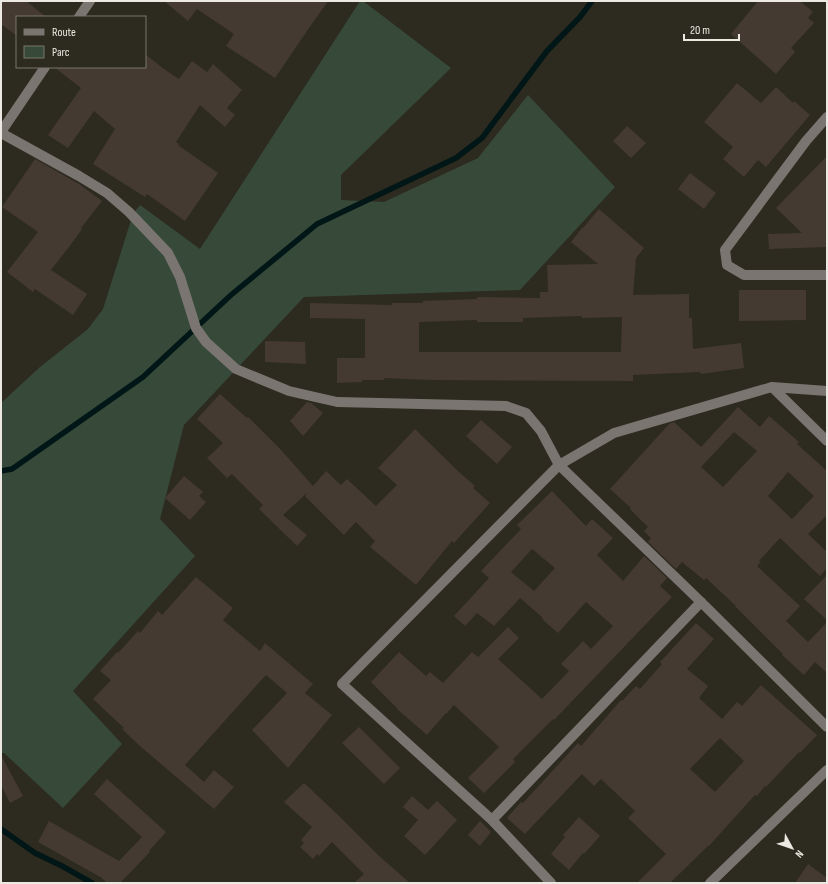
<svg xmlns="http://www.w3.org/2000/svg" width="828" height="884" font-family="'Sofia Sans Condensed',sans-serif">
	<rect width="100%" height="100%" fill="#2d2a1f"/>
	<path fill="#374a39" d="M360,1h3l88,67 -110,107v25l43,2 94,-44 50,-63 87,92 -95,103 -216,7 -120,128 -24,94 35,37 -122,135 49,53 -59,64 -59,-55h-3v-350l39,-36 48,-38 15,-20 30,-95 7,-9 60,44z"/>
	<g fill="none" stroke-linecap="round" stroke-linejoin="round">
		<g stroke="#011616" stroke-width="5.5">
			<path d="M1,471l11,-2 131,-92 88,-82 86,-71 139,-66 26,-20 65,-87 33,-34 12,-16"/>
			<path d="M1,829l34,24 27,13 30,17"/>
		</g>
	</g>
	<g fill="#443a32" fill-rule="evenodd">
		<path d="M1,1h25l20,16h-29v19l-16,-12z"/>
		<path d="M164,1h164l-21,30 -32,47 -49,-32 8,-12 -37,-25 -9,12z"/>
		<path d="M758,1h42l13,11 -5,6 6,5 -23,25 4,4 -19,22 -45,-40z"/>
		<path d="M145,54l19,15 15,10 13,-18 15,11 6,-8 29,26 -15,18 8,7 -10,12 -25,-22 -24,37 3,2 -1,1 40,28 -33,48 -38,-27 -2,3 -52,-33 22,-35 -21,-18 -26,37 -20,-13 33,-47 -27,-21h91z"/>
		<path d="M737,83l24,20 15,-16 17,16 1,-2 16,14 -44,52 -8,-7 -14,17 -21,-18 10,-12 -29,-25z"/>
		<path d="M627,126l19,17 -15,15 -18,-17z"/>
		<path d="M827,156v91l-58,2 -1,-15 34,-1 -26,-25z"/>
		<path d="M35,159l44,25 23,17 -21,27 1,1 -13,18 -18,23 36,24 -14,21 -38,-26 -2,3 -26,-20 31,-40 -36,-25z"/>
		<path d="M690,173l26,20 -12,16 -26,-20z"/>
		<path d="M599,209l45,39 -8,10 -3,37 56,-1v24h3l1,31 48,-6 3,25 -43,6 -1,-2 -67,3v6l-202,-1 -47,-2v2h-22v2l-25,1v-25h28v-39l-55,-1v-15l82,2v-2h31v-2l54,-2v-2l63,1v-6h8l-1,-27 51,-1 -27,-22 12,-15v1zM582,316v2l40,-1 -1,35h-202v-30l58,-2v2h46v-4z"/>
		<path d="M739,290h67v30l-67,1z"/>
		<path d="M265,341l40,1 1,22 -41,-2z"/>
		<path d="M220,394l27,24 1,-1 34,34 31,35 13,-15 15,14 6,-6 29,27 21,-21 -19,-17 37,-39 44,43 16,14 -2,2 17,15 -36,40 -2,-2 -36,44 -46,-38 5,-6 -19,-19 -12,13 -39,-39 3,-4 -25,23 24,20 -10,11 -38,-37 4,-4 -31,-31 -5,4 -20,-20 16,-15 -26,-24z"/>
		<path d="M307,402l4,1 12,10 -20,23 -13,-15z"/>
		<path d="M738,407l22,20 9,-11 30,26 -2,2 30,27v44l-19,19 19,18v16l-7,8 -40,-38 -21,23 2,1 -4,4 43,40 -14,15 22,21 19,-20v51l-12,-11 -11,13 -22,-20 1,-1 -48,-48h1l-30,-28 -2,2 -22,-18 -6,7 -28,-27 3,-4 -7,-7 4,-4 -18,-18 1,-1 -21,-19 59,-65 5,-2 27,25zM734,432l23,19 -34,36 -22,-20zM788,472l26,24 -22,23 -24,-23z"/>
		<path d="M481,420l31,27 -15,17 -31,-28z"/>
		<path d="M184,476l19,16 -4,4 7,6 -16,18 -25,-22z"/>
		<path d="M552,491l34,35 6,-7 21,19 -16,17 26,26 21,-25 23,22 -7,8 12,11 -118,123 -1,-1 -40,40 2,3 -31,31 -16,-15 31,-31 -45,-42 -7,8h-1l-19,22 -30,-26h1l-27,-27 28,-30 27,24 4,-4 13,11 29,-31 6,5 30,-30 11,11 -21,21 44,40 27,-28 -8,-7 22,-23 8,8 22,-23 -27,-24 -28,31 -16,-14 1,-1 -23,-20 -26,28 -17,-13 -12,13 -11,-10 35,-38 -8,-7 40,-42 -4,-4zM532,549l23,19 -21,23 -23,-19z"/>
		<path d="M827,575v45l-23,-21z"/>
		<path d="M196,577l37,31 -10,12 37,31 5,-8 48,41 -8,9 27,22 -44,53 -36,-38 35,-37 -21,-18 -81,90 19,17 10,-12 20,17 -20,22 -73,-62 -19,-18 2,-1 -31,-29 18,-19 -11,-9 17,-19 1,1 20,-22 2,2 18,-22 4,4z"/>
		<path d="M696,623l18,16 -27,30 21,17 -9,12 23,21 15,-17 5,4 19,-21 56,50 -17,18 -1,-1 -33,35 -1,-1 -8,10 -2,-1 -47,52v-1l-38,37h-33l29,-29 -38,-36 7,-7 -34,-32 -7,7 -12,-12 -57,60 -18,-16 14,-16 2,1 55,-60 3,3 40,-46 1,1 14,-15 4,3 22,-25 -2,-2zM720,738l24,23 -29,31 -25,-23z"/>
		<path d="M359,727l41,41 -16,16 -42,-41z"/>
		<path d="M1,755l22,41 -13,7 -9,-18z"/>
		<path d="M107,779l59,53 -17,19 1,1 -30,31h-13l-5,-5 -64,-36 11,-21 70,40 23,-24 -48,-43z"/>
		<path d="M304,783l33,31 42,42 31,27h-56l10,-9 -32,-32 -13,14 -2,-2 -4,5 -13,-12 4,-4 -3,-3 11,-13 -28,-25z"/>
		<path d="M412,796l16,14 9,-9 20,19 -32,35 -21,-19 14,-16 -15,-13z"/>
		<path d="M579,817l21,19 -16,18 -1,-1 -14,17 -18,-16 14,-17 -2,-2z"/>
		<path d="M480,821l11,11 -11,14 -12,-11z"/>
		<path d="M808,864l19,14v5h-32z"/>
	</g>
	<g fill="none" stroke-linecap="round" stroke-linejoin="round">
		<g stroke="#7a7570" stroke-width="10">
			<path d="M79,17l11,-16"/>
			<path d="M827,117l-21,24 -81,109 2,15 17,10h83"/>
			<path d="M1,132l44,-65"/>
			<path d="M1,133l78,43 28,17 22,19 39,41 12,24 16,51 10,14 30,27 53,22 48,11 169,4 20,7 15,18 18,34 142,137 126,125"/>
			<path d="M772,387l55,54"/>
			<path d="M492,820l209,-218"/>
			<path d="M551,883l-59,-63 -150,-136 217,-219 55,-32 158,-46 55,4"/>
			<path d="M710,883l117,-113"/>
		</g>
	</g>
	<rect width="828" height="884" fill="none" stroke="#ebe9e2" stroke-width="4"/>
	<rect x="16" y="16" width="130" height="52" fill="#2d2a1f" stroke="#79766d"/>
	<rect x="24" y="29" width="20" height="6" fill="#7a7570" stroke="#79766d"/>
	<text x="52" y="36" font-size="12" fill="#ebe9e2">Route</text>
	<rect x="24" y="46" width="20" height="12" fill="#374a39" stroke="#79766d"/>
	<text x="52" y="56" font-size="12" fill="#ebe9e2">Parc</text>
	<g transform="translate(792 848) rotate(130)" stroke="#2d2a1f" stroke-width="3" paint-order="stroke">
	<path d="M0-3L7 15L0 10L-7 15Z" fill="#ebe9e2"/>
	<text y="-6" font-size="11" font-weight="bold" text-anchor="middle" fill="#ebe9e2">N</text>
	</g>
	<path d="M684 34v6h55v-6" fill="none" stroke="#ebe9e2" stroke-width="2"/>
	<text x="690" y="34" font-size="12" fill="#ebe9e2" stroke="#2d2a1f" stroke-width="3" paint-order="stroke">20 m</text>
</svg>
